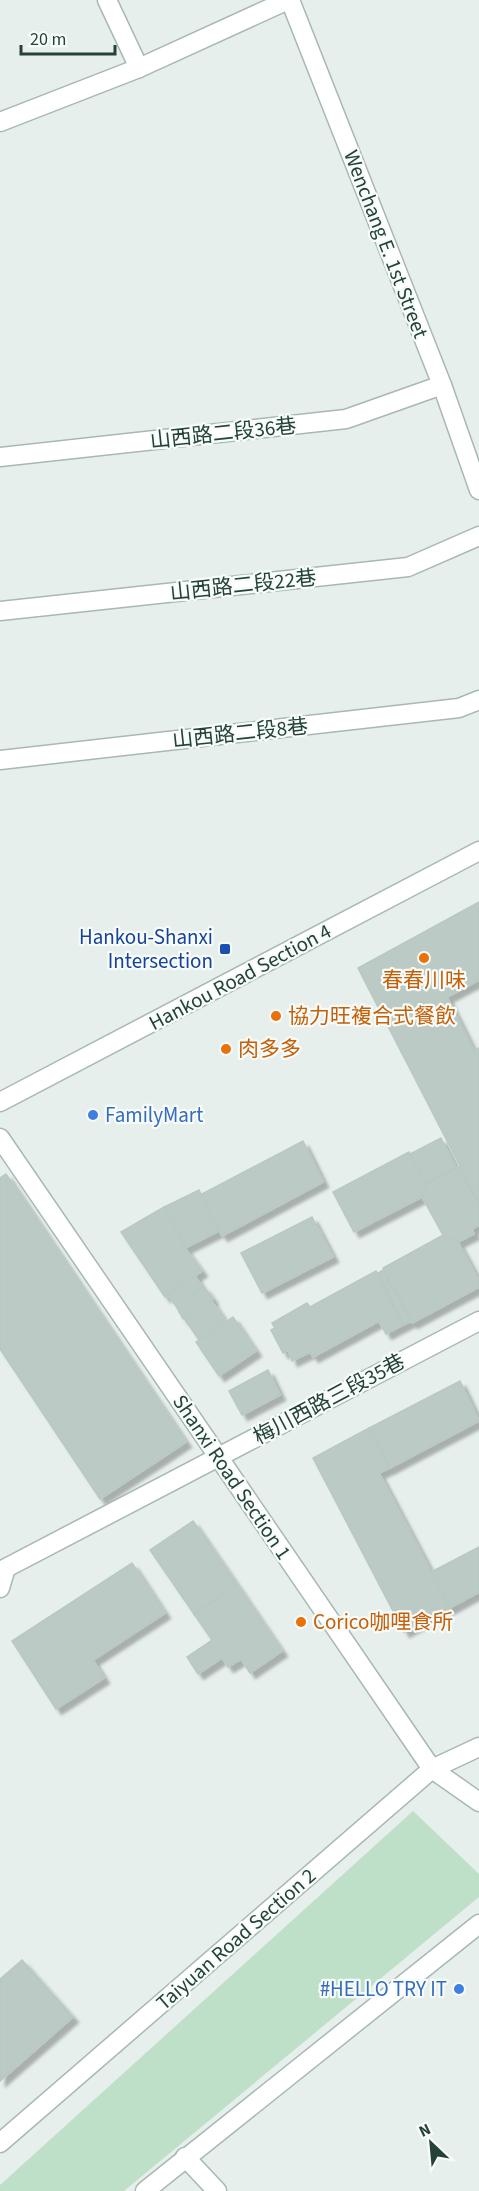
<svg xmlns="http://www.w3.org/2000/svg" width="479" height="2191" font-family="'Source Sans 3','Noto Sans TC',sans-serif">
	<defs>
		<filter id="shadow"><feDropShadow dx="5.5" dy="5.5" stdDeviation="1.5" flood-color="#0004"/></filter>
	</defs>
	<rect width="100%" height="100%" fill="#e6efeb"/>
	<path fill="#bfe0c8" d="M413,1811l66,63v23l-355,294h-124v-6z"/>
	<g fill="#bbcac4" stroke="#b8c9c2" stroke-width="1.5" filter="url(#shadow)">
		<path d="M479,902v78l-32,17 27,54 5,-3v155l-121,-235z"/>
		<path d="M441,1138l15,30 -30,16 -16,-30z"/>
		<path d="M303,1141l20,41 -101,54 -22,-41z"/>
		<path d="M409,1152l17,32 -4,13 -68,35 -21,-40z"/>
		<path d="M459,1167l20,38v20l-7,4 2,5 -16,8 -15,-7 -21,-38 4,-13z"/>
		<path d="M6,1174l180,268 -86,57 -100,-150v-171z"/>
		<path d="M199,1190l20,41 -34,17 -21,-41z"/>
		<path d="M164,1207l21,41 17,23 -37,26 -44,-65z"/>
		<path d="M312,1217l21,40 -71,36 -21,-40z"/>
		<path d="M443,1235l15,7 21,39v6l-67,36 -29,-55z"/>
		<path d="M383,1270l28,51 -8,4 -25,-52z"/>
		<path d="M376,1271l27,54 -17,9 -7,-13 -66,36 -3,-5 -18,9 -4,-11 -5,3 -12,-23 4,-2 -3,-5 35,-20 3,4z"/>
		<path d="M195,1276l8,12 -27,18 -8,-11z"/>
		<path d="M204,1287l9,12 -30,20 -7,-13z"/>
		<path d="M211,1300l15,22 -27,18 -15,-22z"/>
		<path d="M233,1317l23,34 -37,25 -23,-34z"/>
		<path d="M268,1370l12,25 -38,20 -13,-24z"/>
		<path d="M460,1381l19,40 -89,47 -21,-40z"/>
		<path d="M369,1428l21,40 -11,5 71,135 -46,24 -91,-174z"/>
		<path d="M193,1521l44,64 -43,29 -44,-64z"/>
		<path d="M479,1547v45l-29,16 -19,-36z"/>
		<path d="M132,1563l33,50 -72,47 11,18 -48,31 -44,-68z"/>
		<path d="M237,1585l45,66 -32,22 -9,-14 -13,8 -6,-9 -24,16 -11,-17 25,-17 -18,-26z"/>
		<path d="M22,1960l51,57 -73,64v-102z"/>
	</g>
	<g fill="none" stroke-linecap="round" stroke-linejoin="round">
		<defs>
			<g id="minor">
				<path d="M107,0l32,68"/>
				<path d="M290,0l152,385 37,105"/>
				<path d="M0,122l139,-54 149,-68"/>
				<path d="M0,457l346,-38 96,-34"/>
				<path d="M0,611l408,-44 71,-31"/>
				<path d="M0,760l459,-52 20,-8"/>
				<path d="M0,1102l479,-251"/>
				<path d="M0,1138l432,631 47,33"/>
				<path d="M0,1588l6,-20 473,-247"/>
				<path d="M0,2143l432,-374 47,-22"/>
				<path d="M185,2157l32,34"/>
				<path d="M145,2191l334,-267"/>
			</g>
		</defs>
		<use href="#minor" stroke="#a8b8b2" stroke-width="21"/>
		<use href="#minor" stroke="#fff" stroke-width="18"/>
	</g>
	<rect fill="#1a4fb4" stroke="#f7fbf9" stroke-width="2" x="219" y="943" width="12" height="12" rx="3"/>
	<g fill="#e8710a" stroke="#f7fbf9" stroke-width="2">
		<circle cx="424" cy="958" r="6"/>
		<circle cx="276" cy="1016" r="6"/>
		<circle cx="226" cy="1049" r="6"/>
		<circle cx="301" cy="1622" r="6"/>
	</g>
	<g fill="#3f7fe0" stroke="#f7fbf9" stroke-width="2">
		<circle cx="93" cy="1115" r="6"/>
		<circle cx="459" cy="1989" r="6"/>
	</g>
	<g text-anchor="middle" stroke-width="4.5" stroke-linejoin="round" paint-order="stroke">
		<g font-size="21" fill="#24423a" stroke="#f7fbf9">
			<text transform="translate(386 244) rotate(69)" y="7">Wenchang E. 1st Street</text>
			<text transform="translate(223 433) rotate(-6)" y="7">山西路二段36巷</text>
			<text transform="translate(243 585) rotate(-6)" y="7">山西路二段22巷</text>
			<text transform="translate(240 733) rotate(-6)" y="7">山西路二段8巷</text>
			<text transform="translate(240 977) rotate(-28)" y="7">Hankou Road Section 4</text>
			<text transform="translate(329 1399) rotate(-28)" y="7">梅川西路三段35巷</text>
			<text transform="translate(232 1477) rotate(56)" y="7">Shanxi Road Section 1</text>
			<text transform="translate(236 1939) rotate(-41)" y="7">Taiyuan Road Section 2</text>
		</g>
		<g font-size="21" fill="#164399" stroke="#f7fbf9" text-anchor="end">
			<text x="213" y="944">Hankou-Shanxi<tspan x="213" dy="24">Intersection</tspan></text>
		</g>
		<g font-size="21" fill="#c56008" stroke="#f7fbf9" text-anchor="start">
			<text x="424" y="987" text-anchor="middle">春春川味</text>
			<text x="288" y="1023">協力旺複合式餐飲</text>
			<text x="238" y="1056">肉多多</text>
			<text x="313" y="1629">Corico咖哩食所</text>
		</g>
		<g font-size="21" fill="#366cbe" stroke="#f7fbf9" text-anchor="start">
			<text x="105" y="1122">FamilyMart</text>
			<text x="447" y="1996" text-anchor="end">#HELLO TRY IT</text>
		</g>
	</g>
	<g transform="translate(431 2143) rotate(334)" stroke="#f7fbf9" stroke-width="4.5" paint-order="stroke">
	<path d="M0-4.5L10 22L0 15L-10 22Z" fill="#24423a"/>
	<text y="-9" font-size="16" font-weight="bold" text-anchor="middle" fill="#24423a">N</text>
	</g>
	<path d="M21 45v9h94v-9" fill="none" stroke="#24423a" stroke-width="3"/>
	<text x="30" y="45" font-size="18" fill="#24423a" stroke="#f7fbf9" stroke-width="4.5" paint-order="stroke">20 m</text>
</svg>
